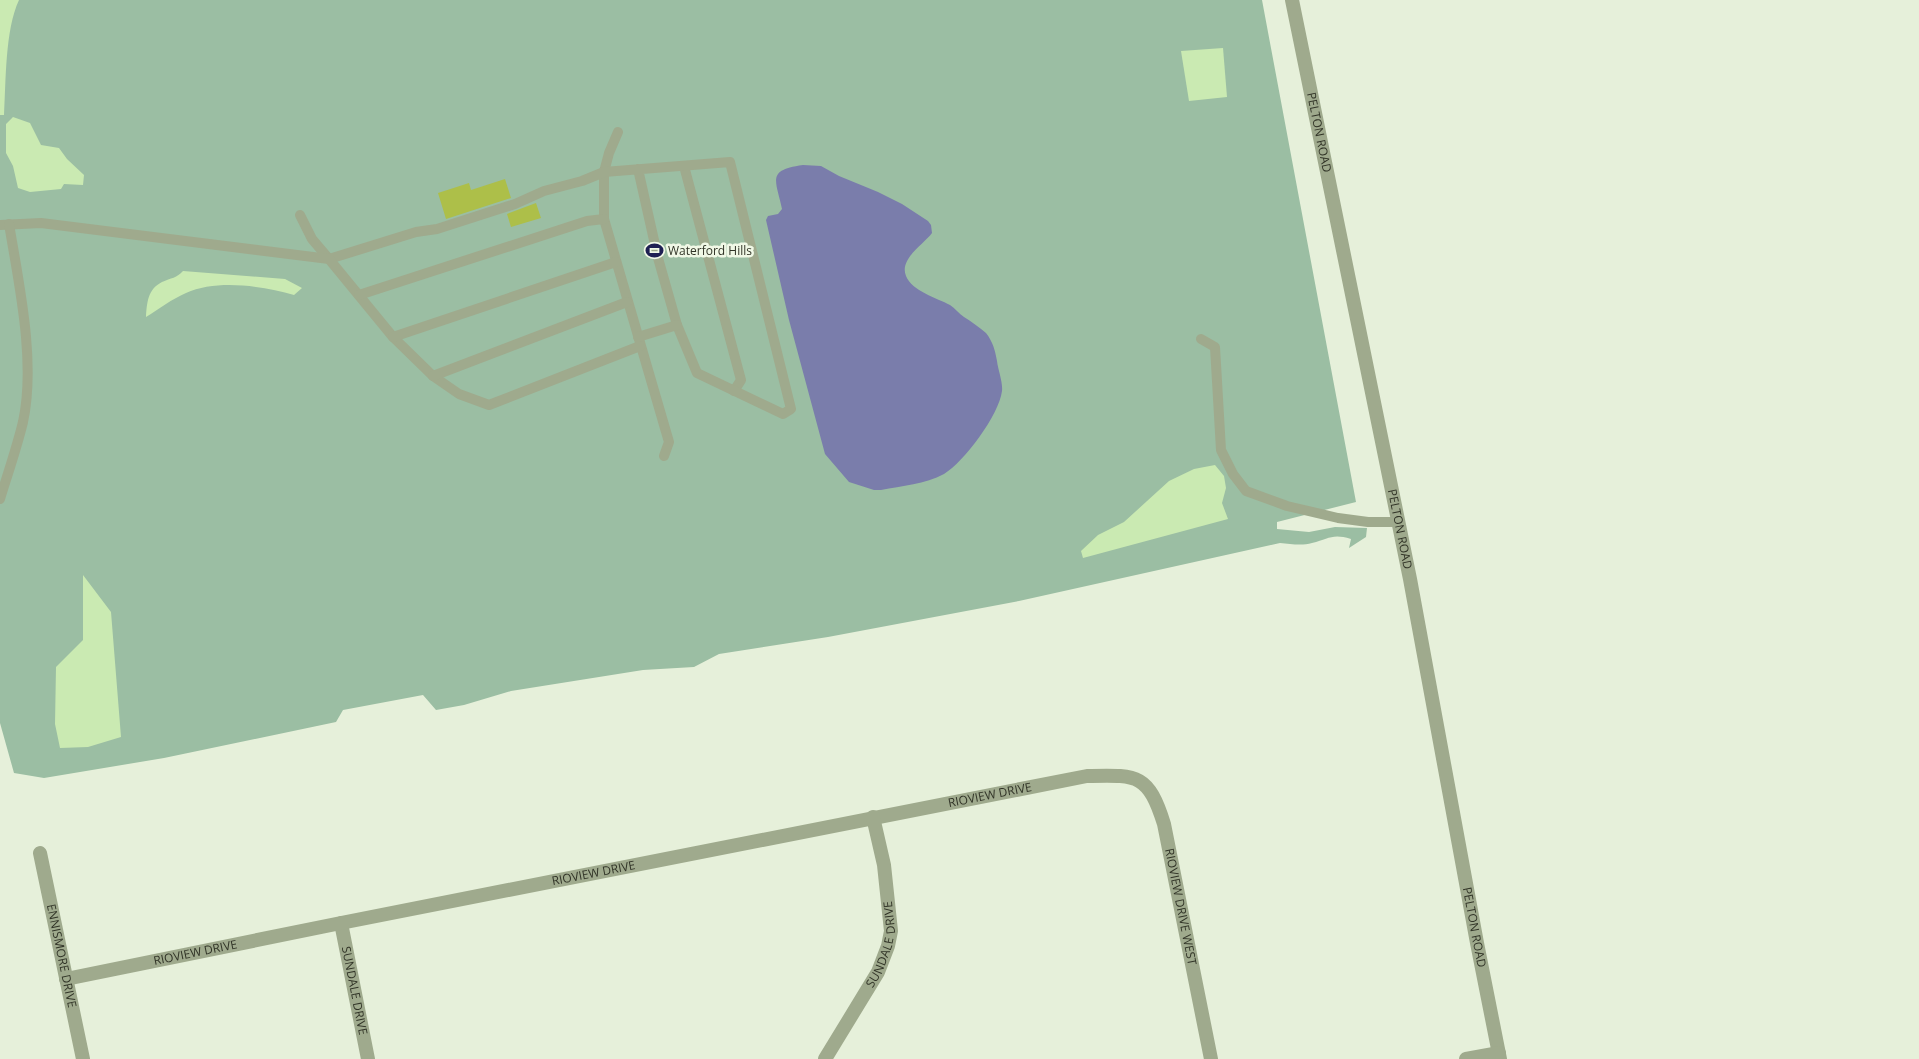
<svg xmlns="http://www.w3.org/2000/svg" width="1919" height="1059" font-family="'Open Sans',sans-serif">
	<rect width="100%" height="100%" fill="#e6f0da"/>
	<path fill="#9bbea3" d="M0,0h1262l94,502 -79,20v7l32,3 26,-5 32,1 -1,9 -17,11 2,-9c-19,-6 -22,0 -39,4 -10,3 -21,1 -32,0l-261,58 -191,36 -109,17 -25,13 -51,3 -132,21 -47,14 -28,5 -13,-15 -80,15 -7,12 -172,36 -120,20 -30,-5 -14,-50z"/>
	<g fill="#caeab2">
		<path d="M0,0h19c-14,30 -13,81 -15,115h-4z"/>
		<path d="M1223,48l4,49 -38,4 -8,-50z"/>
		<path d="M13,117l17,6 11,22 18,3 8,11 17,16 -1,10 -19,-1 -3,5 -31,3 -12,-4 -5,-22 -7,-13v-29z"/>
		<path d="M183,271l102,8 17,9 -8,7c-31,-9 -77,-16 -108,-2 -14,6 -27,16 -40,24 1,-15 2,-28 16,-35 9,-4 15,-4 21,-11z"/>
		<path d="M1215,465l9,11 2,12 -4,15 6,16 -145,39 -2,-7 17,-16 26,-13 45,-41 25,-12z"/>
		<path d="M83,575l28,37 10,125 -33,10 -28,1 -5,-24 1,-57 27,-27z"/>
	</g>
	<path fill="#7a7dab" d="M803,165l18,1 18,10 39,16 24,12 26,17 3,4 1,8c-9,12 -33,26 -26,43 6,15 31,22 44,29 5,3 9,9 14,12 8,5 15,10 22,16 7,9 9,17 11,28 1,9 6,21 5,30 -3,24 -38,71 -58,83 -19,10 -42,12 -63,16h-7l-25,-8 -24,-28 -36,-134 -23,-100 2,-4 10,-2 4,-5c-6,-29 -16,-39 21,-44z"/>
	<g fill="#adbf49">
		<path d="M505,179l6,19 -65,21 -8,-26 31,-10 2,7z"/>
		<path d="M536,203l5,15 -30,9 -4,-13z"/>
	</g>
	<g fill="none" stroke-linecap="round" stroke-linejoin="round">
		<g stroke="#9faa8d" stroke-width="10">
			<path d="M618,132l-9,21 -5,19v47l65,223 -5,14"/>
			<path d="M684,166l57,214 -7,11"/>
			<path d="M300,215l12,24 17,20 87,-27 21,-3 78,-25 29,-13 38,-10 22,-9 126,-10 61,247 -8,5 -86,-41 -20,-48 -19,-67 -20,-89"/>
			<path d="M0,225l41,-2 288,36 64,78 40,39 26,18 30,11 151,-59"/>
			<path d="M359,295l228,-74 17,-2"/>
			<path d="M393,337l223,-75"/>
			<path d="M638,337l39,-12"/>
			<path d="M1201,339l14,8 6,103 12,24 13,17 41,15 51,12 30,4h30"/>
			<path d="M433,376l194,-74"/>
			<path d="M0,499c8,-26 17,-52 23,-77 13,-60 -4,-138 -14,-198"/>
		</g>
		<g stroke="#9faa8d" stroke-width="14">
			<path id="s1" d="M1292,0l118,579 67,364 23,116"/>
			<path id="s2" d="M40,853l43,206"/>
			<path id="s3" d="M341,923l27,136"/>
			<path id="s4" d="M66,979l275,-56 746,-147c50,-1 61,-3 77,48l47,235"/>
			<path id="s5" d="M825,1059l53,-87 10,-26 3,-15 -7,-66 -11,-48"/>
			<path d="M1466,1059l33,-6"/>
		</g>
	</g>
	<defs>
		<symbol id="stadium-bare" viewBox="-9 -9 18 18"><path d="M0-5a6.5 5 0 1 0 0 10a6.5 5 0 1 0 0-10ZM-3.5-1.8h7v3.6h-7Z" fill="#1f2053" stroke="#f0f8e6" stroke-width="2.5" paint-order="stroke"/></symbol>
	</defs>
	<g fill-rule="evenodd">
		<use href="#stadium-bare" x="642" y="238" width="25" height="25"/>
	</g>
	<g text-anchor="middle" stroke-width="5" stroke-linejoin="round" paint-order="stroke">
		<g font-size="12" fill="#313427" stroke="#f0f8e6">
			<text dy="4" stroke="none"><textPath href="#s1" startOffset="135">PELTON ROAD</textPath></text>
			<text dy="4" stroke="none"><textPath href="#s1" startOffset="540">PELTON ROAD</textPath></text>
			<text dy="4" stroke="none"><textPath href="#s4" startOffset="942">RIOVIEW DRIVE</textPath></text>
			<text dy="4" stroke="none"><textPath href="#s4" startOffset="538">RIOVIEW DRIVE</textPath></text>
			<text dy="4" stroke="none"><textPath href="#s4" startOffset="1229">RIOVIEW DRIVE WEST</textPath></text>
			<text dy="4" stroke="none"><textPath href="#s1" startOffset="945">PELTON ROAD</textPath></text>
			<text dy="4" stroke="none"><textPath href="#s5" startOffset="130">SUNDALE DRIVE</textPath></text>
			<text dy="4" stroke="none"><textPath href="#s4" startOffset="132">RIOVIEW DRIVE</textPath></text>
			<text dy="4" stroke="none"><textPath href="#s2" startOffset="105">ENNISMORE DRIVE</textPath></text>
			<text dy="4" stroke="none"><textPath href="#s3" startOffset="69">SUNDALE DRIVE</textPath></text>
		</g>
		<g font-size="12" fill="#313427" stroke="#f0f8e6" text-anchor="start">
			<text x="668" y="255">Waterford Hills</text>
		</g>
	</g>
</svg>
